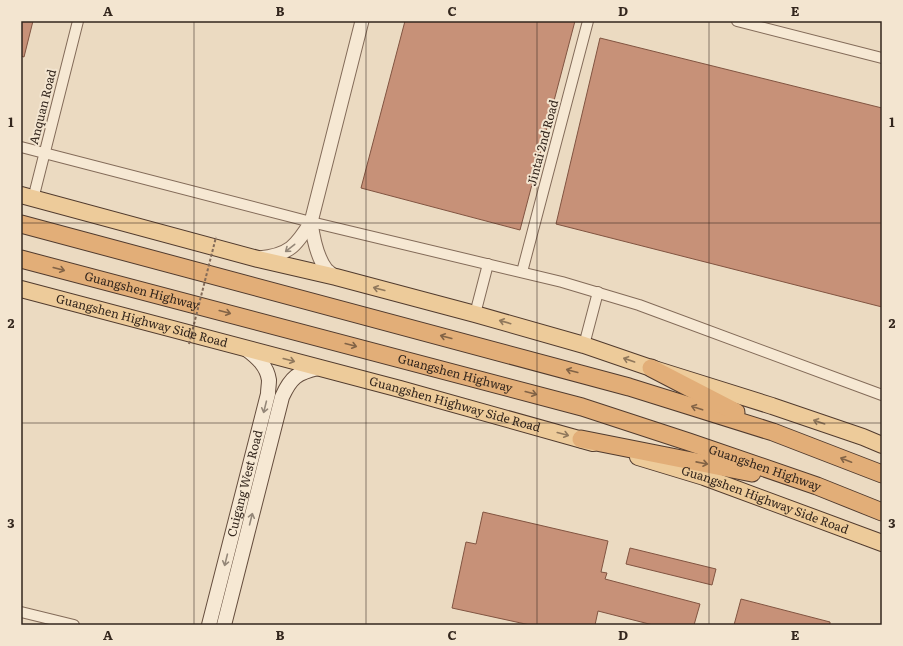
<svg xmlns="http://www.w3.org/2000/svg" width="903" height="646" font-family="Literata,serif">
	<rect width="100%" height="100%" fill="#ebdac1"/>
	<g fill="#c79178" stroke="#815441">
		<path d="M21,21h12l-9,36 -3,-1z"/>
		<path d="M405,21h170l-55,209 -159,-42z"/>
		<path d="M600,38l282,70v199l-326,-83z"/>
		<path d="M483,512l125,29 -7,31 6,1 -2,6 95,25 -6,21h-41l-55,-14 -3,14h-65l-78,-17 14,-66 10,2z"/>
		<path d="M630,548l86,21 -4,16 -86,-21z"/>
		<path d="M741,599l89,23v3h-96z"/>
	</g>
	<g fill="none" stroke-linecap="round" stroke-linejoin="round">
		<defs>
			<g id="minor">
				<path d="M737,21l145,37"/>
				<path d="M21,147l290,75 251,60 77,23 243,90"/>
				<path d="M33,199l45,-178"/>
				<path d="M522,272l66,-251"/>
				<path d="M475,314l13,-50"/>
				<path d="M584,345l14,-53"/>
				<path d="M21,612l53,13"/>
			</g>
			<g id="tertiary">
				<path d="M311,222c2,15 6,35 15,47 3,3 7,6 10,8"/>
				<path d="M259,258c30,-3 37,-12 52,-36l51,-201"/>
			</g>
			<g id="secondary">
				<path id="s1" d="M209,625l59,-231c0,-5 1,-9 1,-14 -2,-14 -12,-23 -23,-31"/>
				<path d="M224,625l58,-228c9,-20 15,-24 36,-29"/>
			</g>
			<g id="primary">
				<path d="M21,195l237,64 78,18 139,37 109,31 67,23 121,38 91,31 19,8"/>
				<path id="s2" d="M21,289l379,100 193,54"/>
				<path id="s3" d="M638,457l66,20 178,66"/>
			</g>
			<g id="trunk">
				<path d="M21,224l608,163 144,45 109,42"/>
				<path id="s4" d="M21,259l561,148 107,35 128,44 65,26"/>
				<path d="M651,368l85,44"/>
				<path d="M581,439l171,34"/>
			</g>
		</defs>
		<use href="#minor" stroke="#836b59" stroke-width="12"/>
		<use href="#tertiary" stroke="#836b59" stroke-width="15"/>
		<use href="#secondary" stroke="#654d3d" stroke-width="16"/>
		<use href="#primary" stroke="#513b2e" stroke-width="18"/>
		<use href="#trunk" stroke="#513b2e" stroke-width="19"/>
		<use href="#minor" stroke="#f6e8d3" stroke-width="10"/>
		<use href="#tertiary" stroke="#f6e8d3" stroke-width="13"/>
		<use href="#secondary" stroke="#f6e8d3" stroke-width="14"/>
		<use href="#primary" stroke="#edcb9a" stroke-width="16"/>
		<use href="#trunk" stroke="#e2ae78" stroke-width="17"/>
		<path stroke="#836b59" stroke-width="2" stroke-dasharray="3 2" stroke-linecap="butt" d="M189,344l27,-107"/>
	</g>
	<defs><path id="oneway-shaft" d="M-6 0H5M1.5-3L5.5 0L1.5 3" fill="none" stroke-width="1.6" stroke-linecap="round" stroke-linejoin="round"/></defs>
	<g stroke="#948778">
		<use href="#oneway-shaft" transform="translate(290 248) rotate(142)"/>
		<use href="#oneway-shaft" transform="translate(265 407) rotate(104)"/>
		<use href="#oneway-shaft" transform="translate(251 519) rotate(-76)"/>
		<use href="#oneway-shaft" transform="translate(226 560) rotate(104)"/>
	</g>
	<g stroke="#826346">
		<use href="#oneway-shaft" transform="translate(59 269) rotate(15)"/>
		<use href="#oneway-shaft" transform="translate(225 312) rotate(15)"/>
		<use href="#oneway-shaft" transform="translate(446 337) rotate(-165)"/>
		<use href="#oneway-shaft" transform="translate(351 345) rotate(15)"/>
		<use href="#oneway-shaft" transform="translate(572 371) rotate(-165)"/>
		<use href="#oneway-shaft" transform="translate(531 393) rotate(15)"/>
		<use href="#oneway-shaft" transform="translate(697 408) rotate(-162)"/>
		<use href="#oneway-shaft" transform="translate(846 460) rotate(-159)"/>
		<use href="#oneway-shaft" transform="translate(702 463) rotate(11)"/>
	</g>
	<g stroke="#90785c">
		<use href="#oneway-shaft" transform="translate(379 289) rotate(-165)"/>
		<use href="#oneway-shaft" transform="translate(505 322) rotate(-164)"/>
		<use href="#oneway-shaft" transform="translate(289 360) rotate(15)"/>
		<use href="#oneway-shaft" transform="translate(629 360) rotate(-161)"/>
		<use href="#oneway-shaft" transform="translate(819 422) rotate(-161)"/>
		<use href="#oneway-shaft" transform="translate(563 434) rotate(15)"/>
	</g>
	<path fill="none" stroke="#33261d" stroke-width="1" stroke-opacity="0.55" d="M194,21v604M366,21v604M537,21v604M709,21v604M21,223h861M21,423h861"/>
	<g text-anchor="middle" stroke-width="4" stroke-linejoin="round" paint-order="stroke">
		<g font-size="12" fill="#33261d" stroke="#f3e5d0">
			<text transform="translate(43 107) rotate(-76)" y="4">Anquan Road</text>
			<text transform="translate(543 143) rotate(-75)" y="4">Jintai 2nd Road</text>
			<text dy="4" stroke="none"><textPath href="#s4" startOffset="125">Guangshen Highway</textPath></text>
			<text dy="4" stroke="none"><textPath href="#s2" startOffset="125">Guangshen Highway Side Road</textPath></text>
			<text dy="4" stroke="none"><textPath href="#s4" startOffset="449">Guangshen Highway</textPath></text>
			<text dy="4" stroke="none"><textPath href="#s2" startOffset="449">Guangshen Highway Side Road</textPath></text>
			<text dy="4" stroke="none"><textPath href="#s4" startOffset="773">Guangshen Highway</textPath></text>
			<text dy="4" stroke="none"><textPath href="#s1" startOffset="146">Cuigang West Road</textPath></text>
			<text dy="4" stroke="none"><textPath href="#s3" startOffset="134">Guangshen Highway Side Road</textPath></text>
		</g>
	</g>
	<rect width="903" height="646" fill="none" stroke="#f3e5d0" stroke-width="44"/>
	<rect x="22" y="22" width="859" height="602" fill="none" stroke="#33261d" stroke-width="1.5"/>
	<g font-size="13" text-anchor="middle" font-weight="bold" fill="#33261d">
		<text x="108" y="16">A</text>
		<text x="280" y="16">B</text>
		<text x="452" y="16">C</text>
		<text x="623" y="16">D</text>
		<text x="795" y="16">E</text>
		<text x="11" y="127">1</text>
		<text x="892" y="127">1</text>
		<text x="11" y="328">2</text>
		<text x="892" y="328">2</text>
		<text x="11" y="528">3</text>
		<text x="892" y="528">3</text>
		<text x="108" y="640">A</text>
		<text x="280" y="640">B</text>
		<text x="452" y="640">C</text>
		<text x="623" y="640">D</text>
		<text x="795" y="640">E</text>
	</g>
</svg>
